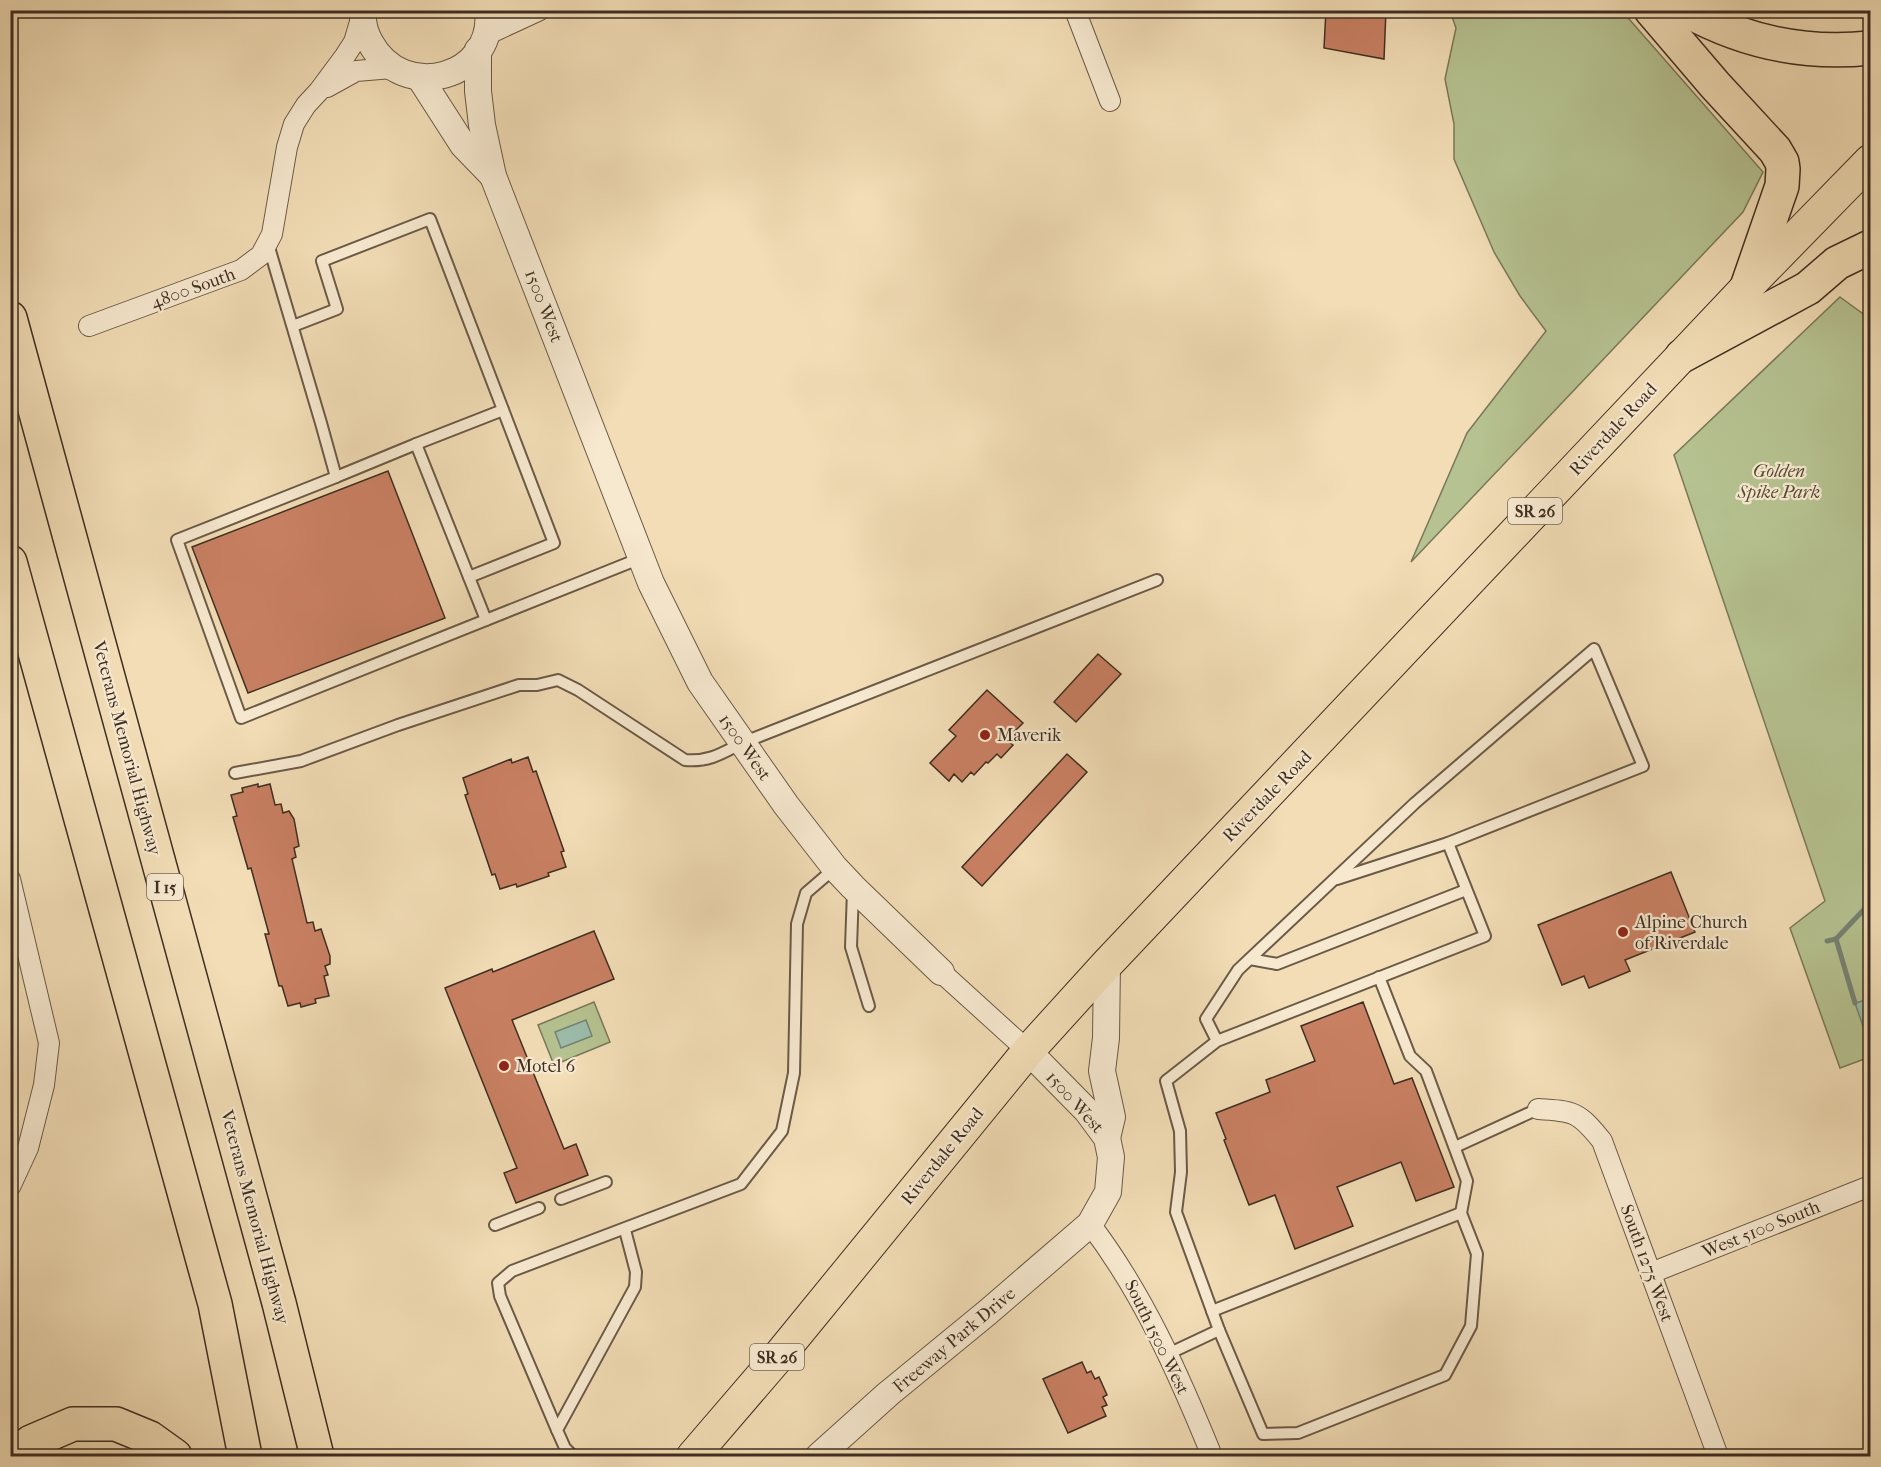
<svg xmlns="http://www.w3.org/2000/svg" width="1881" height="1467" font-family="'IM FELL French Canon',serif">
	<rect width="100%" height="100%" fill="#f2ddb6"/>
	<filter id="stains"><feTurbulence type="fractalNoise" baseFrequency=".00333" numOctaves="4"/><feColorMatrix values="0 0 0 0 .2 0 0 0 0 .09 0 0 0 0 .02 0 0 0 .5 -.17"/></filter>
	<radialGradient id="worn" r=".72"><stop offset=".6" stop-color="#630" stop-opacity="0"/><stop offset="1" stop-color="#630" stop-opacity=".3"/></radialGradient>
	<g fill="#b6c291" stroke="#7a785a" stroke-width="1.5">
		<path d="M1450,11h172l141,161 -20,40 -332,350 56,-129 79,-102 -26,-35 -26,-44 -40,-93v-35l-9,-45 11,-51z"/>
		<path d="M1840,297l30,22v738l-30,11 -50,-140 35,-27 -151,-446z"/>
		<path d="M594,1002l16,40 -56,23 -16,-40z"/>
	</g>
	<g fill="#9cbcab" stroke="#768374" stroke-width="1.5">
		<path d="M1870,999v28l-6,2 -9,-26z"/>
		<path d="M586,1020l6,16 -31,12 -6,-16z"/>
	</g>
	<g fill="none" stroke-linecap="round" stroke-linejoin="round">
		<g stroke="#768374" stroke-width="5">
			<path d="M1836,939l19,64"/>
			<path d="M1827,941l9,-2 34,-36"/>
		</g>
	</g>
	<g fill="#c98063" stroke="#3e2e22" stroke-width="1.5">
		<path d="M1326,10h60l-2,49 -60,-11z"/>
		<path d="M388,471l57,147 -197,75 -56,-146z"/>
		<path d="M1098,654l23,20 -45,48 -22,-20z"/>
		<path d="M987,690l36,33 -8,8 2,2 -8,9 4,3 -12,13 -4,-4 -9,9 -2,-1 -12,13 -3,-3 -9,10 -8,-8 -5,7 -19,-18 26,-27 -7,-6z"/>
		<path d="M1067,754l20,18 -105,114 -20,-19z"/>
		<path d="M528,757l5,15 3,-1 28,80 -3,1 5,15 -18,6 1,3 -32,11 -1,-3 -16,5 -5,-15 -3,1 -27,-80 3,-1 -5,-16 48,-19 1,4z"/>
		<path d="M258,784v3l12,-3 5,21 6,-1 2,9 6,-2 5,8 5,27 -5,2 2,9 -4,2 15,64 6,-1 2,9 6,-2 9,27v8l-5,2 3,9 -4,1 5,20 -14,3 1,4 -15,4 -1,-4 -12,3 -6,-20h-3l-14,-52h4l-18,-66 -3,1 -15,-52 4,-1 -6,-21 12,-3 -1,-4z"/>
		<path d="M1671,872l24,60 -70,28 5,11 -41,17 -5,-12 -22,9 -24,-60z"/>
		<path d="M594,931l20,48 -102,41 52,129 12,-5 12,31 -72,28 -12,-30 13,-5 -72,-180 47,-19 1,3z"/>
		<path d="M1363,1002l31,82 18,-6 42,109 -38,14 -15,-39 -64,25 16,39 -58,23 -20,-54 -26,10 -25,-65 2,-1 -10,-26 54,-21 -4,-12 49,-19 -14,-35z"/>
		<path d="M1082,1362l5,11 4,-2 4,8 4,-2 8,18 -4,2 4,8 -5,2 4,9 -38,17 -25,-54z"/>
	</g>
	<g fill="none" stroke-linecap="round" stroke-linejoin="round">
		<defs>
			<g id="service">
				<path d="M268,244l53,179 15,54 -159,63 64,178 400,-160"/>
				<path d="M293,326l44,-17 -15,-48 108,-42 124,324 -85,34"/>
				<path d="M416,444l87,-34"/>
				<path d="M336,477l80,-33 70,176"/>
				<path d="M235,773l66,-12 97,-36 121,-40h18l21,-5 20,10 107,70c24,2 36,-6 57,-17l415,-163"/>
				<path d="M1337,879l111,-36"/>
				<path d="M853,891l-2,56 18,59"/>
				<path d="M1250,959l27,5 189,-74"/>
				<path d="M1455,1147l83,-38"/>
				<path d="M561,1199l45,-17"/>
				<path d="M495,1225l44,-17"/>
				<path d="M1212,1311l249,-98"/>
				<path d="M1219,1330l44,104 35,-1 147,-58 26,-49 6,-72 -16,-41 6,-32 -41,-110 -16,-15 -31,-79"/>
				<path d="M1168,1354l51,-24 -43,-118 5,-40 -1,-41 -14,-50 51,-40 -11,-22 32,-49 177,-167 179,-154 49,117 -195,77 37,93 -268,105"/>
				<path d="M557,1430l-57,-134 -2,-13 14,-12 229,-87 41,-53 12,-58 3,-149 9,-31 29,-25"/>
				<path d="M573,1456l-8,-8 -8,-18 78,-143 1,-15 -11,-42"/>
			</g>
			<g id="minor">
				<path d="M1075,10l35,91"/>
				<path d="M486,35l54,-25"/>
				<path d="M327,87l29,-16 36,-3"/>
				<path d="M89,326l152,-56 20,-15 11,-21 15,-87 7,-23 12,-19 13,-14 26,-35 9,-14 8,-27"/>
				<path d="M10,879l39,164 -5,42 -16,63 -18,39"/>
				<path d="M941,972l87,79"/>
				<path d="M1538,1109c36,2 41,3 64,32l116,315"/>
				<path d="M1090,1224c54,71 89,151 122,232"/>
				<path d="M1651,1273l219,-87"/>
			</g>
			<g id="tertiary">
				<path d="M363,10c-1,11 2,23 7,32 33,62 126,36 118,-32"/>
				<path d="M478,50v41l4,34 11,51 158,407 49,99 86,123 49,63 18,19 88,85"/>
				<path d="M420,78l43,67 30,31"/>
				<path d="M1107,964l-1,74 -4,33 10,46 -5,21"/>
				<path d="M819,1456l69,-62 100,-82 102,-88 18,-32 3,-35 -4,-19 -20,-27 -59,-60"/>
			</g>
			<path id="primary" d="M693,1456l85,-99 250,-306 79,-87 640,-677 123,-126"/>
			<g id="motorway">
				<path d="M1651,10l64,75 60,65 7,12 1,7 -1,17 -35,101"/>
				<path d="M1686,10c58,32 119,45 184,38"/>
				<path d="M10,318l269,985 38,153"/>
				<path d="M1682,356l126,-68 29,-25 33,-16"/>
				<path d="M10,562l205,742 30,152"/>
				<path d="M12,1456l19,-14 42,-18h43l34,14 25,18"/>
			</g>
		</defs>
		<use href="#service" stroke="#6b5a47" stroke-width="14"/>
		<use href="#minor" stroke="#6b5a47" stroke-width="22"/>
		<use href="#tertiary" stroke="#6b5a47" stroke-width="28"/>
		<use href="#primary" stroke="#3e2e22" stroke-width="34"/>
		<use href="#motorway" stroke="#3e2e22" stroke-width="36"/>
		<use href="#service" stroke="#f7e9d0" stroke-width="10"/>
		<use href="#minor" stroke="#f7e9d0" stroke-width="20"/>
		<use href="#tertiary" stroke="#f7e9d0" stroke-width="26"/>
		<use href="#primary" stroke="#f2ddb6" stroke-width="32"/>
		<use href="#motorway" stroke="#f2ddb6" stroke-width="33"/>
	</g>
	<g fill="#8f2418" stroke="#f7e9d0" stroke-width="2">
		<circle cx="985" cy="735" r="6"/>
		<circle cx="1623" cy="932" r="6"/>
		<circle cx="504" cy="1066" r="6"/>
	</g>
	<g text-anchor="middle" stroke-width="4.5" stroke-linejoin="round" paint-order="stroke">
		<g fill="#f7e9d0" stroke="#766656" stroke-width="1.5">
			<rect x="1508" y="498" width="54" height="26" rx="4.5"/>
			<rect x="147" y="874" width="36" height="26" rx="4.5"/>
			<rect x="750" y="1344" width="54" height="26" rx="4.5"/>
		</g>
		<g font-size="16" font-weight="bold" fill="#3e2e22">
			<text x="1535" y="517">SR 26</text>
			<text x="165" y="893">I 15</text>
			<text x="777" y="1363">SR 26</text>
		</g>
		<g font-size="18" fill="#3e2e22" stroke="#f7e9d0">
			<text transform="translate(193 288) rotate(-20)" y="6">4800 South</text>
			<text transform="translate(544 306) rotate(69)" y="6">1500 West</text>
			<text transform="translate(1613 429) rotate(-47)" y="6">Riverdale Road</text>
			<text transform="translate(745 747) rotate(55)" y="6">1500 West</text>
			<text transform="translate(127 748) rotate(75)" y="6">Veterans Memorial Highway</text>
			<text transform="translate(1267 796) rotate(-46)" y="6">Riverdale Road</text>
			<text transform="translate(1075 1102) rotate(48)" y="6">1500 West</text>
			<text transform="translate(942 1156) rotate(-51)" y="6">Riverdale Road</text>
			<text transform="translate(255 1217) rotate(75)" y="6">Veterans Memorial Highway</text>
			<text transform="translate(1761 1229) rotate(-22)" y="6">West 5100 South</text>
			<text transform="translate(1647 1263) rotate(70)" y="6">South 1275 West</text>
			<text transform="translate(1157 1337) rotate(64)" y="6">South 1500 West</text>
			<text transform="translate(954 1340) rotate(-40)" y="6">Freeway Park Drive</text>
		</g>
		<g font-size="18" font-style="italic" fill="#564c38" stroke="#f7e9d0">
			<text x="1779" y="477">Golden<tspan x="1779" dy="21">Spike Park</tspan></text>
		</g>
		<g font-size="18" fill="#3e2e22" stroke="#f7e9d0" text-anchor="start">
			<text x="997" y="741">Maverik</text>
			<text x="1635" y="928">Alpine Church<tspan x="1635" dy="21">of Riverdale</tspan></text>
			<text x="516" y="1072">Motel 6</text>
		</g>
	</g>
	<rect width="1881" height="1467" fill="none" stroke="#f2ddb6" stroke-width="36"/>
	<rect x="12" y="12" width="1857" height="1443" fill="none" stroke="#3e2e22" stroke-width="3"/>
	<rect x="18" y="18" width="1845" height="1431" fill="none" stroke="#3e2e22" stroke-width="1.5"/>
	<rect width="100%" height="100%" filter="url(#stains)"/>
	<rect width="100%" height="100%" fill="url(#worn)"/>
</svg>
